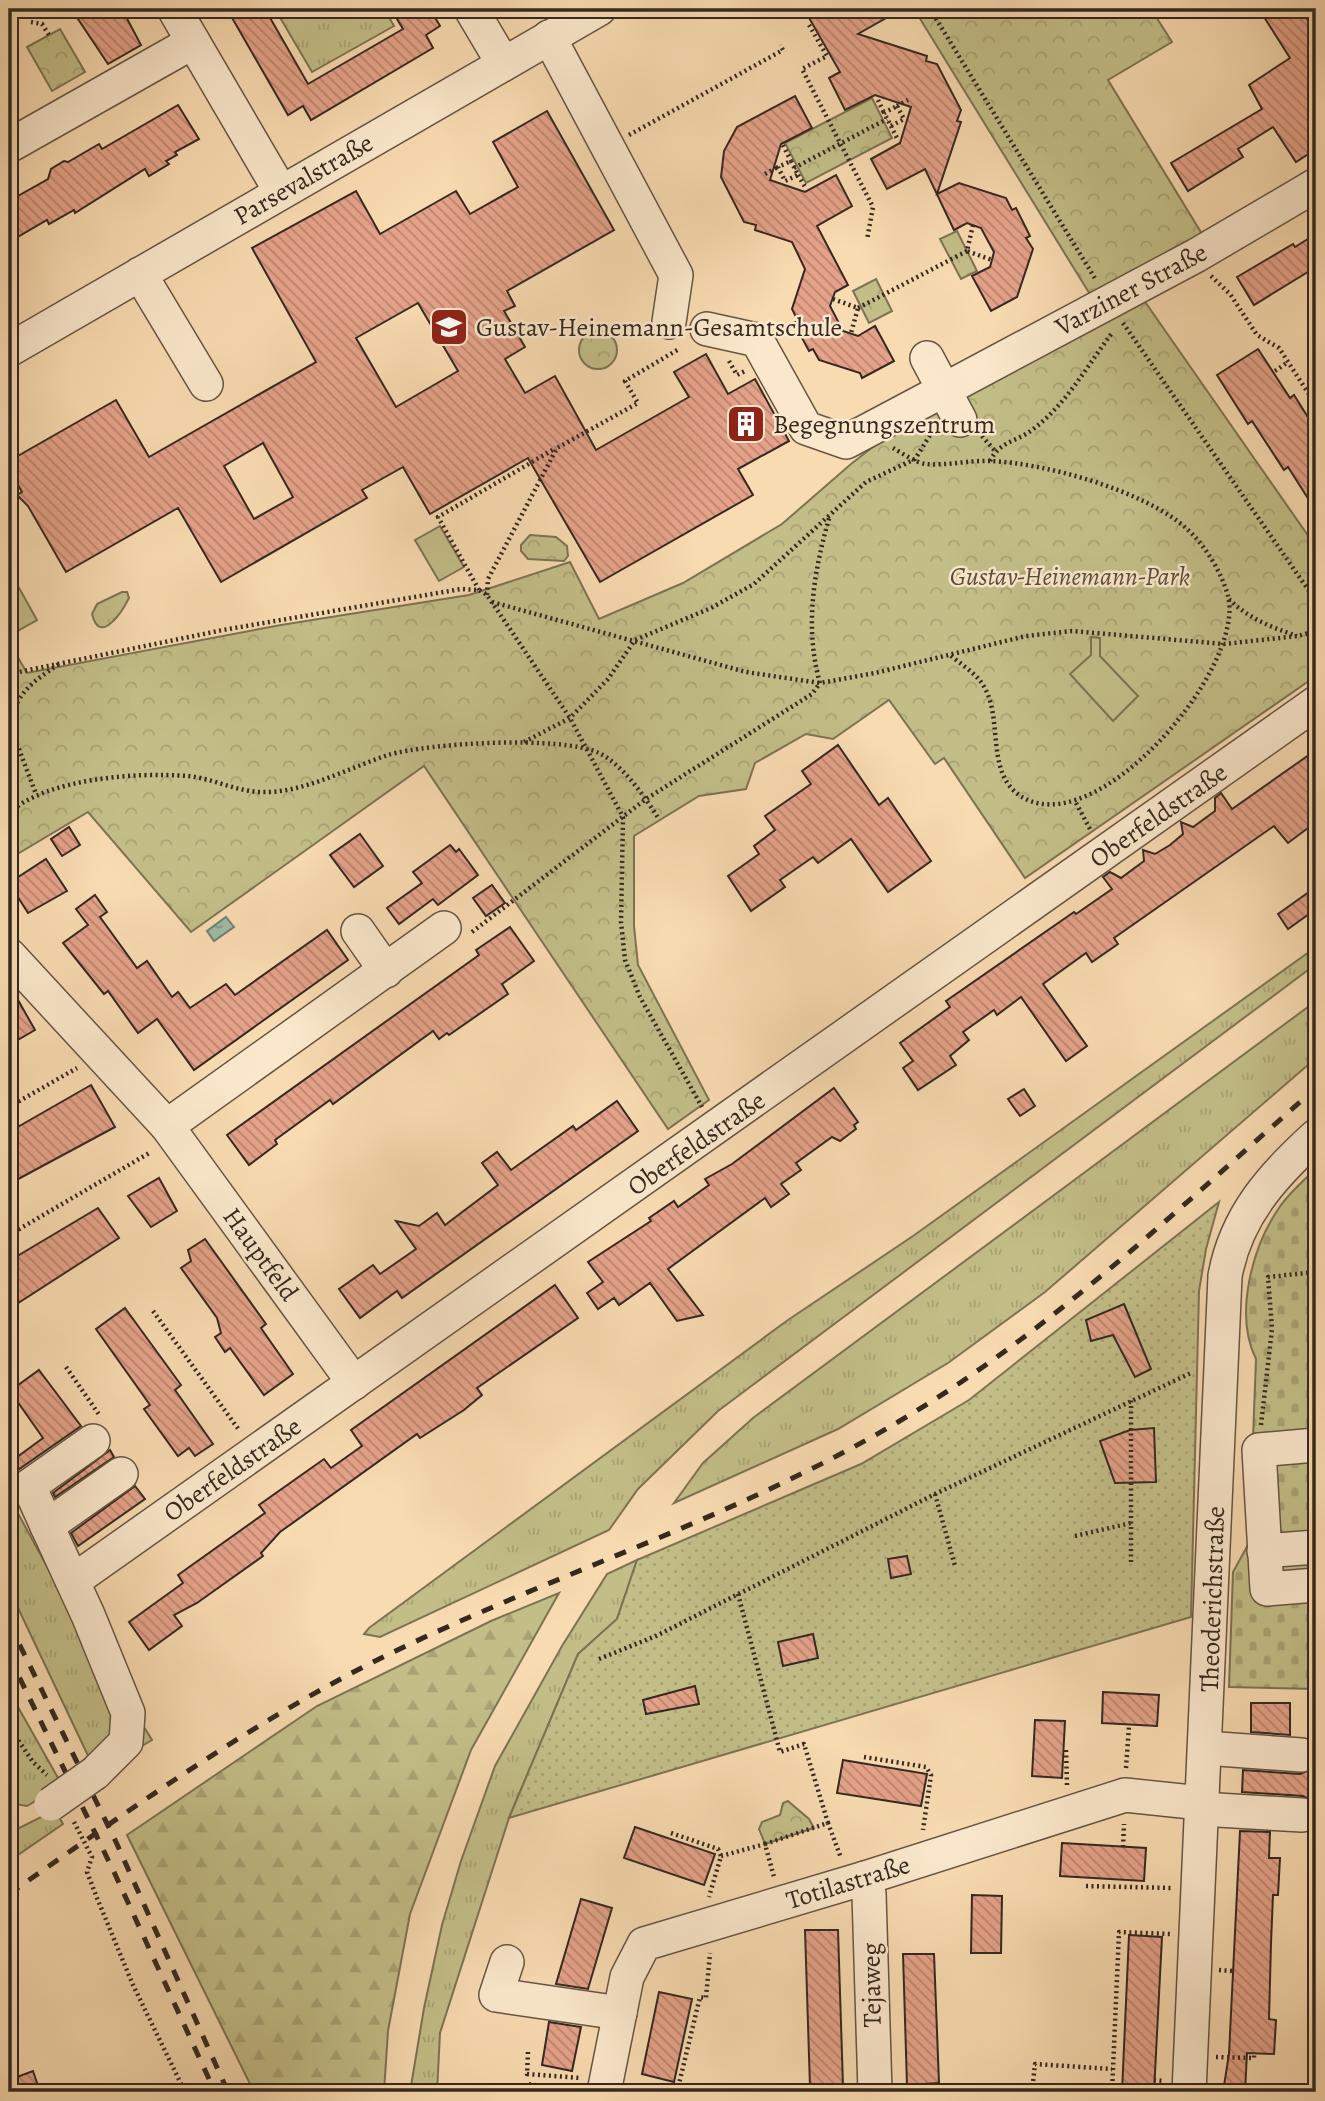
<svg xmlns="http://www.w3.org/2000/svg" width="1325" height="2101" font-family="Alegreya,serif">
	<defs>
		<pattern id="grass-tufts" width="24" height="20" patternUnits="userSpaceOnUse" patternTransform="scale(1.75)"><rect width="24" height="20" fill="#c3be88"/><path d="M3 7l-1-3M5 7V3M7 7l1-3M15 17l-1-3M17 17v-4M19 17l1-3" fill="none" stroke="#a8a375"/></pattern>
		<pattern id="forest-firs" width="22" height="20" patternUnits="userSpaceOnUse" patternTransform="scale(1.75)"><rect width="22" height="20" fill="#c3be88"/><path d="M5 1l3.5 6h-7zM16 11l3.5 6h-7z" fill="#a8a375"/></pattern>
		<pattern id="cemetery-stones" width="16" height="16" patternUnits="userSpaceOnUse" patternTransform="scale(1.75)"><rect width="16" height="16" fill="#c3be88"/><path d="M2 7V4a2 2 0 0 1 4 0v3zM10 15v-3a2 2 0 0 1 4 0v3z" fill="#a8a375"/></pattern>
		<pattern id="park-crowns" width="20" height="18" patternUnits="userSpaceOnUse" patternTransform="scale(1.75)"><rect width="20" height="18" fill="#c3be88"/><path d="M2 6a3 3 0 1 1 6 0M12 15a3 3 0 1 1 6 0" fill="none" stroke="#a8a375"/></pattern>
		<pattern id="garden-dots" width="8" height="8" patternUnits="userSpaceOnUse" patternTransform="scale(1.75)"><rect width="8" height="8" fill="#c3be88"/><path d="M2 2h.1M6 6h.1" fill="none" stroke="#a8a375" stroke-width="1.8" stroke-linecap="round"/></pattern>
		<pattern id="water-ripples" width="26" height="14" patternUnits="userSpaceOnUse" patternTransform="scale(1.75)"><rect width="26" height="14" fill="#9ebba9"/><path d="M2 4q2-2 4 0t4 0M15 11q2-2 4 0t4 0" fill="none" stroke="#829889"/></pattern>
		<pattern id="building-back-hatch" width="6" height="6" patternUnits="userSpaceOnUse" patternTransform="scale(1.75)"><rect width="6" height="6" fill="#e5a289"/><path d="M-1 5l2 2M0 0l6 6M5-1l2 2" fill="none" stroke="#ba8470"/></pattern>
	</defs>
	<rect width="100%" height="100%" fill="#f9dbb1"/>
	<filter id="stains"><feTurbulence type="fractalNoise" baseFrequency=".00286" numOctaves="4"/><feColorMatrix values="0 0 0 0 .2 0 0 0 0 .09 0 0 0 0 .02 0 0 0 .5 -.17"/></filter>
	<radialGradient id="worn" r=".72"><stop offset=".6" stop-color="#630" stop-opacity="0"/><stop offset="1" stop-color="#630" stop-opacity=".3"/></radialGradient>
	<g fill="url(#grass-tufts)" stroke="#7c7354" stroke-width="2">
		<path d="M275,9h109l10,17 -82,46z"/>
		<path d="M122,592h5l2,6c-6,12 -29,49 -37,16l5,-10z"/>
		<path d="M1316,947v17l-598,447 -80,78 -29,41 -229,107 -16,-3 5,-6 419,-308 125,-84z"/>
		<path d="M1316,1001v57l-271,234 -97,71 -110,66 -164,74 29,-40 50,-45z"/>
		<path d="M9,1497l64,117 79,126 -29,17 -31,7 -83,-175z"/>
		<path d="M637,1560l-20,59 -39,35 -69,164 -69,215 -3,59h-27l14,-84 18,-83 19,-64 34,-95 67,-120 45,-72z"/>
		<path d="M9,1691l53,94 -35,21 -18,-3z"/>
		<path d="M55,1810l8,14 -54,37v-28z"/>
	</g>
	<path fill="url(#forest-firs)" stroke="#7c7354" stroke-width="2" d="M559,1593l-88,157 -61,164 -22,117 -4,61h-130l-127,-257 190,-129 174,-85z"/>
	<path fill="url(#cemetery-stones)" stroke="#7c7354" stroke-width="2" d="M1316,1169v520l-87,-2 4,-115 16,-29 7,-184c-22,-44 -4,-112 23,-151 10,-15 24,-27 37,-39z"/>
	<g fill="url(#park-crowns)" stroke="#7c7354" stroke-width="2">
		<path d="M914,9h237l21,33 -64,38 94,154 -111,62z"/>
		<path d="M60,29l25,43 -33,19 -25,-44z"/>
		<path d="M872,98l20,40 -86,45 -21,-40z"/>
		<path d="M957,231l20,40 -16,8 -21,-40z"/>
		<path d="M876,279l16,32 -23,12 -16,-32z"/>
		<path d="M1141,296l175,251v129l-291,202 -81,-120 -9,6 -46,-64 -56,39 -27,-5 -51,29 -9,26 -47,7 -65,40v90l4,39 71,135 -41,29 -244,-363 -233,166 -103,-120 -79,47v-217l18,31 254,-48 188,-30 101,-33 29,57 84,-36 99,-59 69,-60 82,-64z"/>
		<circle cx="598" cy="350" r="19"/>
		<path d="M530,535l26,2 11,9 1,10 -4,5 -36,-2 -7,-8v-6z"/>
		<path d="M788,1801l21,18 5,9 -49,16 -6,-15 3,-7 18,-7 3,-12z"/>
	</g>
	<path fill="url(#garden-dots)" stroke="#7c7354" stroke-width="2" d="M1219,1202l-13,47 -7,42 -8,326 -682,201 69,-164 39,-35 20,-59 224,-96 108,-64z"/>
	<g fill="#c3be88" stroke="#7c7354" stroke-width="2">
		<path d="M440,526l24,41 -25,14 -24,-41z"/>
		<path d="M9,570l28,50 -25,14 -3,-6z"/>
		<path d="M1091,637l9,1v18l38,40 -25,25 -43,-47 21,-19z"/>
	</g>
	<path fill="url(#water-ripples)" stroke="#748072" stroke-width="2" d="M226,917l8,10 -20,14 -7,-10z"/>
	<g fill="url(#building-back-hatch)" stroke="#342820" stroke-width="2" fill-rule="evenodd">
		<path d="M87,9h35l19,36 -33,19 -32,-48z"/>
		<path d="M227,9h38l43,75 95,-55 -12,-20h39l10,17 -14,9 7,13 -122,72 -8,-14 -15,9z"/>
		<path d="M804,9h98l-44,25 69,22 -1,5 11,3 24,46 -4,11 4,1 -24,72 22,-11 47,15 6,12 4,-2 14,28 -4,2 7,11 -16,48 -26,14 -19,-35 18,-9 4,-15 -13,-24 -14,-5 -13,7 -29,-61 -38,20 -16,-30 29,-16 11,-36 -36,-12 -30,15 -16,-32 11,-6z"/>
		<path d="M1259,9h42l15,24v116l-20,13 -23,-35 -35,22 5,8 -55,34 -17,-28 91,-54 -13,-24 41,-27z"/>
		<path d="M795,96l17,32 -31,16 -11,36 35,12 31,-17 16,31 -35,20 31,59 -13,7 -5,14 13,25 15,5 17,-10 19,35 -32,17 -2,-5 -41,-13 -6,-11 -4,2 -15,-28 4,-2 -6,-12 13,-40 -13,-27 -37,-12 1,-5 -12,-3 -23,-45 3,-26 13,-24z"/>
		<path d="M178,105l21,34 -24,13 2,3 -11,6 3,3 -20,12 -4,-7 -70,44 -1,-3 -25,14 -2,-4 -38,22v-41l39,-22 3,-10 13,-8 4,1 31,-18 3,5z"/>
		<path d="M547,111l67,119 -107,61 8,15 -11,5 21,36 -20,12 20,34 30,-17 41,74 93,-53 -15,-25 32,-18 22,40 27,-15 34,62 -51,28 15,26 -153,87 -72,-124 -98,56 -27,-47 -41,23 5,8 -146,84 -43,-74 -112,64 -38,-66 -11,-11 5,-3 -13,-23v-8l107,-61 33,57 167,-95 -64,-114 104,-57 24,43 76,-43 14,23 48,-27 -25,-45zM418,303l40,68 -62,36 -40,-69zM263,443l30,54 -39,22 -30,-53z"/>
		<path d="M1316,234v33l-62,38 -17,-28 56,-33 2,3z"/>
		<path d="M1258,349l32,49 4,-3 22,35v81l-28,-44 -4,3 -32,-49 -4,3 -31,-49z"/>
		<path d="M838,745l41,60 9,-7 43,63 -43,31 -37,-53 -33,24 -5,-6 -33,23 5,7 -34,24 -23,-35 31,-22 -5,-8 21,-16 -10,-14 46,-32 -9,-13z"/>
		<path d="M1316,750v72l-28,21 -14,-17 -160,112 4,6 -26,18 -6,-9 -43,31 44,62 -21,15 -45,-64 -24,18 -3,-5 -31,22 6,8 -19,16 6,9 -38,25 -15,-22 10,-7 -13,-18 50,-36 -4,-6 128,-89 2,2 36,-25 -9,-12 7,-5 11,6 23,-17 -1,-11 12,4 15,-9 13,-11 -2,-12 12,5 22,-16v-13l6,-5 11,16z"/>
		<path d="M69,827l11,18 -18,11 -11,-17z"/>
		<path d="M360,834l23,32 -29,21 -24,-32z"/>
		<path d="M450,845l6,7 3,-3 19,26 -40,30 -5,-6 -34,25 -12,-16 35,-25 -9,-11z"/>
		<path d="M46,859l21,32 -39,22 -19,-30z"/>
		<path d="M492,885l13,18 -19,13 -13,-18z"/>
		<path d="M1316,887v22l-28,20 -10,-15z"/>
		<path d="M95,895l12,17 -7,5 37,51 10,-7 25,36 6,-5 12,16 36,-24 9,11 92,-65 21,30 -154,110 -37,-51 -19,14 -30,-42 -4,3 -41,-51 25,-18 -12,-16z"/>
		<path d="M510,927l24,34 -32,23 6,10 -59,41 -2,-2 -8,6 -6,-8 -100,73 -3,-4 -55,40 2,4 -28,21 -22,-30 252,-180 -3,-5z"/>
		<path d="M9,984l26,46 -26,15z"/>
		<path d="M91,1085l24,42 -106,57v-52z"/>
		<path d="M834,1088l24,34 -4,3 2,4 -16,12 -8,-4 -36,26 5,7 -20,14 8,10 -18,13 -6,-9 -97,71 35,46 -26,6 -27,-38 -31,22 -5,-7 -16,11 -11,-16 16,-11 -15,-20 63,-41 -2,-3 25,-17 4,6 31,-22 -4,-6 27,-15z"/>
		<path d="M1024,1089l11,17 -15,10 -12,-17z"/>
		<path d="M617,1101l21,30 -236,167 -5,-7 -37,27 -21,-29 34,-24 7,9 36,-25 -20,-28 23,5 18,-13 8,12 53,-40 -16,-22 15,-11 14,18 62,-44 3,4z"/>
		<path d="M159,1178l18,33 -26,16 -23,-31z"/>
		<path d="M98,1208l21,30 -110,71v-48z"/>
		<path d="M205,1239l61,85 -5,4 32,46 -29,21 -34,-47 -5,4 -10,-15 6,-4 -4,-15 -36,-50 10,-7 -3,-11z"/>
		<path d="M555,1285l23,33 -101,70 5,7 -18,15 -44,28 -3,-4 -137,98 -19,21 2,3 -66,47 -23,12 8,11 -33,24 -20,-28 54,-39 -5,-8 87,-62 -6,-8 65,-46 7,9 31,-22 -11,-16z"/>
		<path d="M1124,1304l27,65 -16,8 -22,-42 -22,6 -5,-21z"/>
		<path d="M125,1308l56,77 -6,5 38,54 -18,12 -6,-8 -11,8 -34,-47 6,-4 -54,-76z"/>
		<path d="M39,1370l42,56 -63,44 -9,17v-24l34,-25 -33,-47z"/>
		<path d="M1154,1428l2,54 -41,1 -15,-42 30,-11z"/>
		<path d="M110,1450l4,7 -59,40 -2,-4z"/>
		<path d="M135,1486l10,13 -67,47 -7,-13z"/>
		<path d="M907,1556l4,18 -20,4 -3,-19z"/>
		<path d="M813,1634l5,24 -35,8 -5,-24z"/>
		<path d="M695,1686l4,18 -53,10 -3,-14z"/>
		<path d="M1103,1692l56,3 -2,31 -55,-3z"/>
		<path d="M1251,1703h39v32l-39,-3z"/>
		<path d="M1035,1720l30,1 -3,57 -30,-2z"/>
		<path d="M843,1760l84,14 -6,32 -84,-13z"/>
		<path d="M1316,1767v36l-13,-7 -61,-4 1,-22 57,4z"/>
		<path d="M635,1827l80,27 -11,31 -80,-27z"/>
		<path d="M1240,1831l30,1 -1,26h11l-2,37h-5l-2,48 -2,76 7,1 -2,34 -27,-1 -2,39h-22l6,-38z"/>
		<path d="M1062,1843l84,5 -2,33 -84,-5z"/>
		<path d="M972,1895l30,1 -1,57h-30z"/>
		<path d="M581,1899l31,9 -24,81 -32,-5z"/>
		<path d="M805,1930h33l5,156 -33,1z"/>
		<path d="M1129,1935l33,2 -8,155h-32z"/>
		<path d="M903,1954h31l5,129 -32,2z"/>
		<path d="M659,1992l33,7 -18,83 -32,-8z"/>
		<path d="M549,2022l32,5 -9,44 -30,-6z"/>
		<path d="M33,2071l7,21h-31v-12z"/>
	</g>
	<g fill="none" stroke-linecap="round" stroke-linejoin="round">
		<defs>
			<g id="minor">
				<path d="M174,9l107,183"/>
				<path d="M471,9l32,54"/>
				<path d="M549,37l127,238 -7,47"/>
				<path d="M9,146l184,-104"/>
				<path d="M140,274l66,110"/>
				<path d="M707,329l50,11 49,88 40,14 98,-52 16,30"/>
				<path d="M9,350l590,-341"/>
				<path d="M927,358l17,32 253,-135 119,-70"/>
				<path d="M358,931l28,40"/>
				<path d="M9,955l158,171 187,257"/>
				<path d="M167,1126l277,-198"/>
				<path d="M1316,1445l-57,5 8,139 49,-4"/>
				<path d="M47,1526l-18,-40 64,-45"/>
				<path d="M1264,1551l52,-4"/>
				<path d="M73,1581l1243,-878"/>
				<path d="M1205,1748l96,7"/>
				<path d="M95,1773l31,-31 2,-29 -40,-98 -41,-89 74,-52"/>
				<path d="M1201,1809l101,6"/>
				<path d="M865,1878l4,16 6,198"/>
				<path d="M507,1962l-11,33 124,18"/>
				<path d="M604,2092l23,-115 17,-33 221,-66 260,-83 76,8"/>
				<path d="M1189,2092l36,-816c11,-60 47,-100 91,-140"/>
			</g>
		</defs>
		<use href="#minor" stroke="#655544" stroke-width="36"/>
		<g stroke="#342820" stroke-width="4.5" stroke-dasharray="2 3.5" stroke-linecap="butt">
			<path d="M930,9l166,271"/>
			<path d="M31,22l11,2 7,11"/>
			<path d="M809,25l18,31 -25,13 71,138 -6,33"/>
			<path d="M878,100l6,13"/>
			<path d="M897,106l7,13 -13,7 -7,-13z"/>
			<path d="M897,106l11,-6"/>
			<path d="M891,126l7,14"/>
			<path d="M629,135l154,-85 -3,-5"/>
			<path d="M783,145l8,16"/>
			<path d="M791,161l7,14 -13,6 -7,-14z"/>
			<path d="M794,168l93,-49"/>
			<path d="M765,174l13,-7"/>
			<path d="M798,175l7,12"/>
			<path d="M973,225l-6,26 25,9"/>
			<path d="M1211,276l19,18 27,41 22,13 37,57"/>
			<path d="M833,299l25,9 -7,25"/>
			<path d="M858,308l109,-57"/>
			<path d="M1123,323l193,278"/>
			<path d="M729,361l8,14 8,-4"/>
			<path d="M1275,371l13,-9"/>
			<path d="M1310,417l6,-4"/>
			<path d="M982,436l13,15"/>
			<path d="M893,448c9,5 23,15 33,16 21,2 43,-4 64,-3 55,2 156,30 197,68 18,16 35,44 41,67 18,74 -135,251 -209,199 -35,-25 -14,-81 -38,-113 -7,-10 -22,-19 -32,-28"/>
			<path d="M990,461c10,-20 26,-19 42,-31 34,-25 55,-64 80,-97"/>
			<path d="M479,590l-41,-73 118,-69"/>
			<path d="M487,595l1,-16 69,-131 81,-45 -13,-22 54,-32"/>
			<path d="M1229,599c20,20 42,28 68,37"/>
			<path d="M492,602l254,70 74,11 55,-10 151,-37 46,-5 152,13 74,-8 18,-5"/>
			<path d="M9,674l214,-44 238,-41 18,1 8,5 83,123 53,99 -2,105 4,38 15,37 62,110"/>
			<path d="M820,683c-16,-56 -6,-113 10,-168"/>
			<path d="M9,723c10,-32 22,-40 50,-59"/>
			<path d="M9,723l27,71"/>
			<path d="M524,742l46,-24 38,-39 27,-39 76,-32 43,-24 112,-102 49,-23 19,-30"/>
			<path d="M1076,803l14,26"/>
			<path d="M9,813c38,-35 129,-41 178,-37 25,2 48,15 73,16 42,2 88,-24 128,-37 40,-12 173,-20 211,-2 25,13 45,43 60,66"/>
			<path d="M472,932l174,-133 166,-105 8,-11"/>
			<path d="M9,1107l68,-39"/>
			<path d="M9,1235l142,-83"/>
			<path d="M153,1311l86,119"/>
			<path d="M66,1367l34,49"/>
			<path d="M1261,1425l11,-96 -4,-52 48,-5"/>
			<path d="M935,1494l20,72"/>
			<path d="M1075,1536l56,-13"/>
			<path d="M1131,1562v-162"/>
			<path d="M738,1594l42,158 24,-8 24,79"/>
			<path d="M599,1659l57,-23 279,-142 258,-122"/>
			<path d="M9,1727l24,35 14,13"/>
			<path d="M1066,1750l1,35"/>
			<path d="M864,1757l62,10 5,8 -8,55"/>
			<path d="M1126,1768l3,-42"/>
			<path d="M74,1822l18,35 -5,15 10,26 36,87 52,107"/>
			<path d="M671,1833l47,16 3,7 -12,41"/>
			<path d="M765,1844l63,-21 13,35"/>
			<path d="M1123,1847l1,-23"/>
			<path d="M721,1856l44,-12 9,33"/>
			<path d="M1086,1886l86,2"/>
			<path d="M1219,1970l14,1"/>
			<path d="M528,2052l-1,22 54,4"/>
			<path d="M1216,2057l38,1v-5"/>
			<path d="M1154,2080l10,1"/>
			<path d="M127,2092l7,-2"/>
			<path d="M525,2092l1,-8 53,6"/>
			<path d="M677,2092l23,-95 6,1 4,-45"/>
			<path d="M1032,2092l3,-28 77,5"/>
			<path d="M1112,2092l7,-160 51,2"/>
		</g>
		<use href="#minor" stroke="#fbe8cc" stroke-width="33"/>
		<g stroke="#342820" stroke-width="5" stroke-dasharray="12 12" stroke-linecap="butt">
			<path d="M9,1623l107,219 112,250"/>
			<path d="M9,1656l105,216 101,220"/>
			<path d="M9,1894c129,-90 258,-183 401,-250 162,-76 334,-131 488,-222 154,-91 284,-217 418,-334"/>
		</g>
		<defs>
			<path id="minor-bridge" d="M51,1804l44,-31"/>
		</defs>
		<use href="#minor-bridge" stroke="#655544" stroke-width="36" stroke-linecap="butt"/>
		<use href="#minor-bridge" stroke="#fbe8cc" stroke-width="33"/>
	</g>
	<defs>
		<symbol id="school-square" viewBox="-11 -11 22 22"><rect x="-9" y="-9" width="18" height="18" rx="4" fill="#8f2418" stroke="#fbe8cc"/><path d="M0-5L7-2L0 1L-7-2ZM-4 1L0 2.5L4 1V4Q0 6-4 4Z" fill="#fff"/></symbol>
		<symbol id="building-square" viewBox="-11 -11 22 22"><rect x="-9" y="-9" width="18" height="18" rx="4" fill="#8f2418" stroke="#fbe8cc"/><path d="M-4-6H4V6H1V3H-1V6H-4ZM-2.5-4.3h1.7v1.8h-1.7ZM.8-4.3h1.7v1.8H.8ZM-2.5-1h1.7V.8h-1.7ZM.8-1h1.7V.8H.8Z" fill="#fff"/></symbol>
	</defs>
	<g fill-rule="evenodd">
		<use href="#school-square" x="427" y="305" width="44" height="44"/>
		<use href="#building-square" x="724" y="402" width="44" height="44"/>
	</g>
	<g text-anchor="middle" stroke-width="5" stroke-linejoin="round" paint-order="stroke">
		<g font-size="26" fill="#342820" stroke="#fbe8cc">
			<text transform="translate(303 179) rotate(-30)" y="9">Parsevalstraße</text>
			<text transform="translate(1131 289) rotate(-28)" y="9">Varziner Straße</text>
			<text transform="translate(1158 815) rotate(-35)" y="9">Oberfeldstraße</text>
			<text transform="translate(696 1143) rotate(-35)" y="9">Oberfeldstraße</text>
			<text transform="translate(261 1254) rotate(54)" y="9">Hauptfeld</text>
			<text transform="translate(232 1469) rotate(-35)" y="9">Oberfeldstraße</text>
			<text transform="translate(1212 1599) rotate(-88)" y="9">Theoderichstraße</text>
			<text transform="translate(848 1882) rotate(-17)" y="9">Totilastraße</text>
			<text transform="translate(871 1985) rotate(-91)" y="9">Tejaweg</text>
		</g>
		<g font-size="26" fill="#342820" stroke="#fbe8cc" text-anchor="start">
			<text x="476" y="336">Gustav-Heinemann-Gesamtschule</text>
			<text x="773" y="433">Begegnungszentrum</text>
		</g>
		<g font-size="26" font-style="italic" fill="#584e3a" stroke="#fbe8cc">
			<text x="1070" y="585">Gustav-Heinemann-Park</text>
		</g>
	</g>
	<rect width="1325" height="2101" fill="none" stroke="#f9dbb1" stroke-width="35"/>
	<rect x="10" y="10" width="1304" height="2080" fill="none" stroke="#342820" stroke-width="3.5"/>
	<rect x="18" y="18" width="1290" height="2066" fill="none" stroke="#342820" stroke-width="2"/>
	<rect width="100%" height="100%" filter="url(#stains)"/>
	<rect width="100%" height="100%" fill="url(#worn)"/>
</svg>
